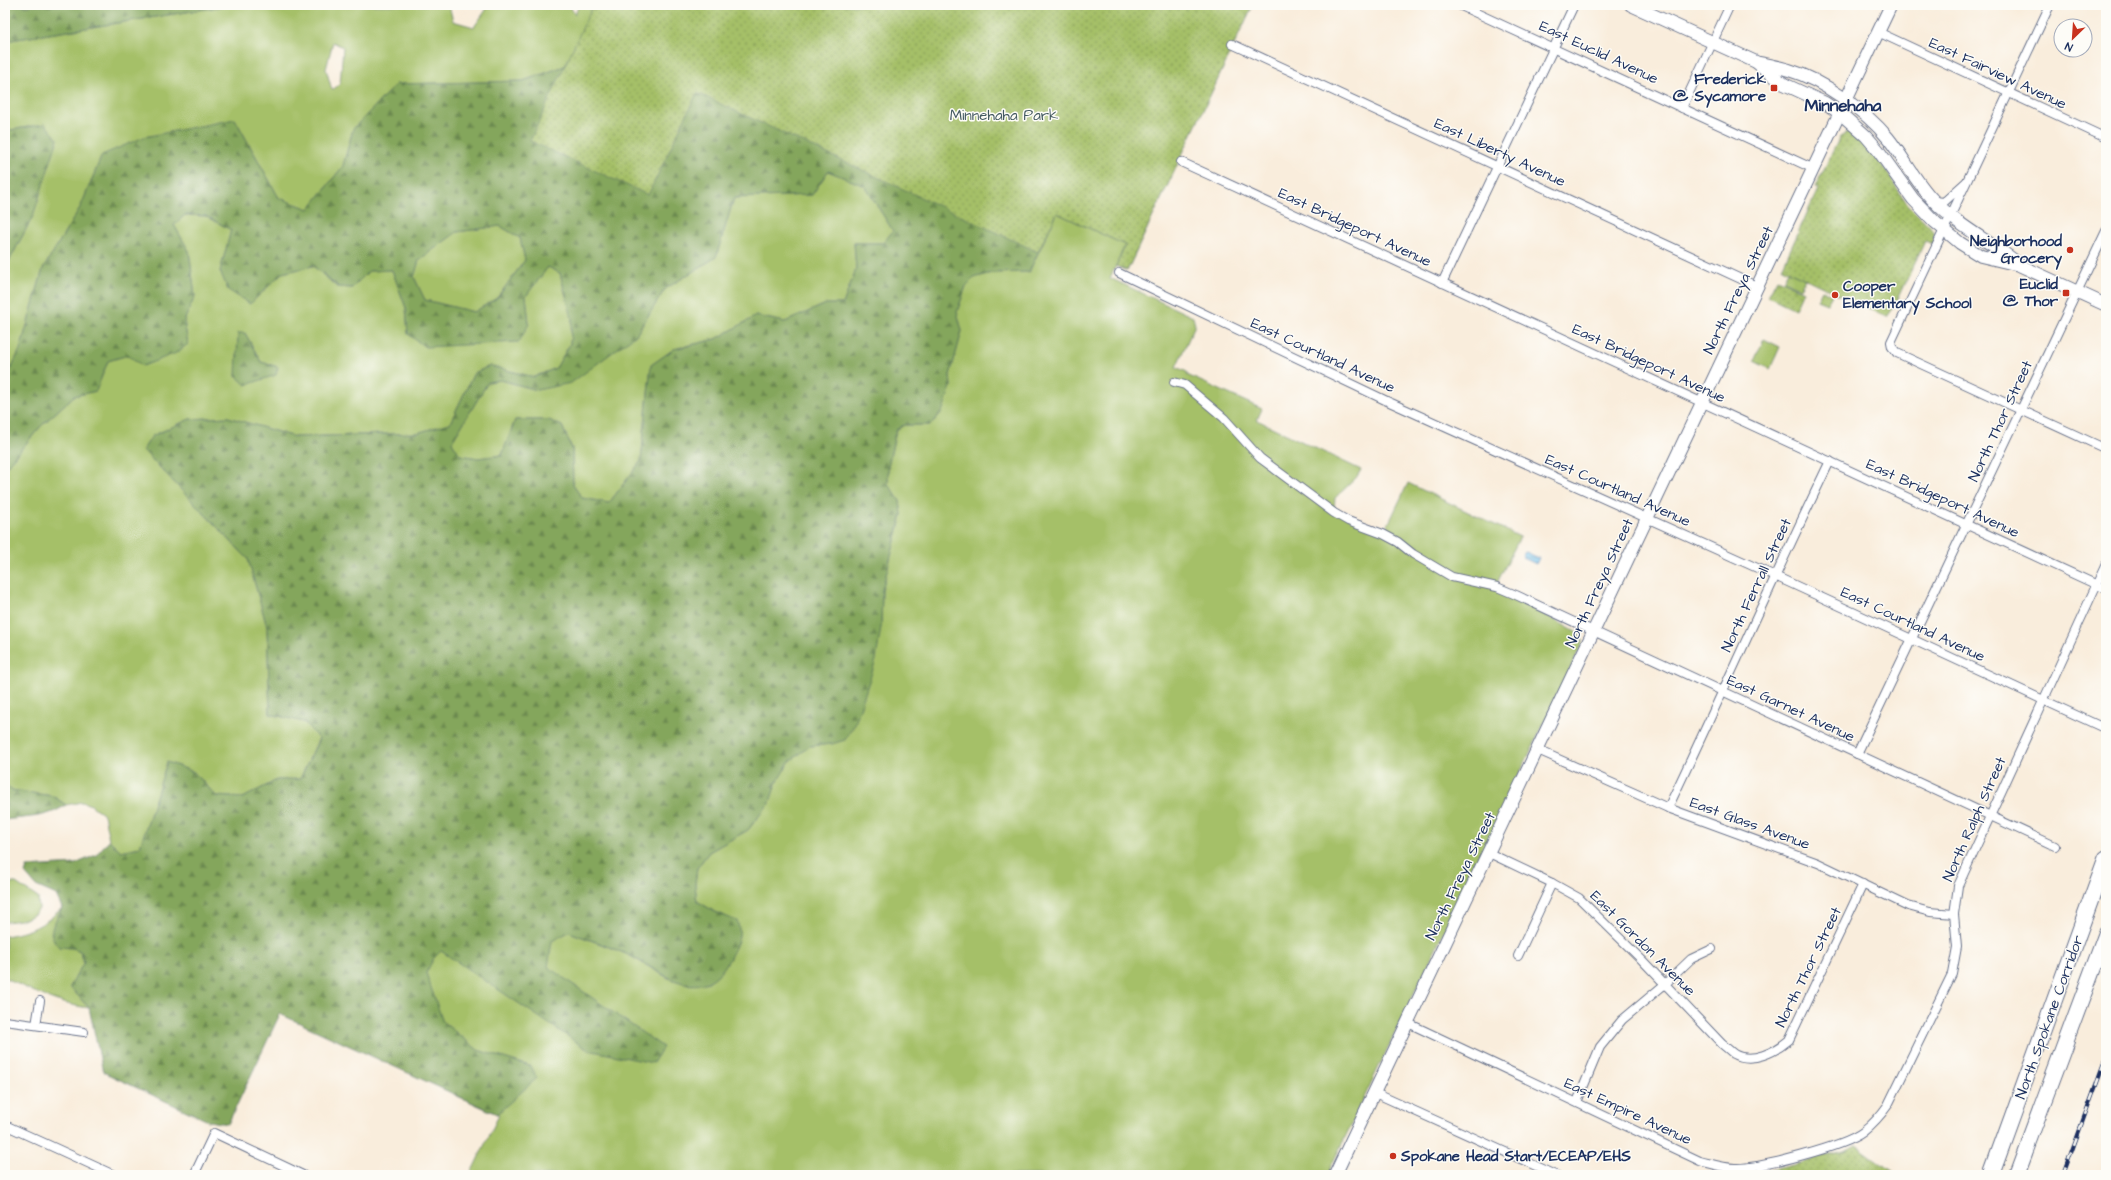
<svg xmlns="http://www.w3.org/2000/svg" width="2111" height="1180" font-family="'Architects Daughter',sans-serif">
	<defs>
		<pattern id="forest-firs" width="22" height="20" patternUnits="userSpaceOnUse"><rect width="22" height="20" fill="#84a65c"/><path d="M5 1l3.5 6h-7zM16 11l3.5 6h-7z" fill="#6b884f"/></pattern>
		<pattern id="park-dots" width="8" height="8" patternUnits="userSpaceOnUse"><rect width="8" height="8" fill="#a5c067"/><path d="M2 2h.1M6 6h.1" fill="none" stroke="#869c58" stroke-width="1.8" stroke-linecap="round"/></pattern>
		<pattern id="water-rules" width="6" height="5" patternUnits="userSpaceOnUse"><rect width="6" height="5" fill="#6dbbe7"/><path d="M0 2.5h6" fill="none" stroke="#5998be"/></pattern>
	</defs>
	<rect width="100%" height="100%" fill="#fdfcf7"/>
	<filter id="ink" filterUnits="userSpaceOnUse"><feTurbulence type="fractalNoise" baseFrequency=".025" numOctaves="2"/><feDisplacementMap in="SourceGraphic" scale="8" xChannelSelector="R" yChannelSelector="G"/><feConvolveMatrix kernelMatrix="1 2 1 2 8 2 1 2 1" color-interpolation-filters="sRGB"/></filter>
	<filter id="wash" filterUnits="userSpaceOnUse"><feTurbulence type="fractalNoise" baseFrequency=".012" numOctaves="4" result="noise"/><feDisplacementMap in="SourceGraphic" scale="16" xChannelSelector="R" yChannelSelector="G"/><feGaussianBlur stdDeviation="0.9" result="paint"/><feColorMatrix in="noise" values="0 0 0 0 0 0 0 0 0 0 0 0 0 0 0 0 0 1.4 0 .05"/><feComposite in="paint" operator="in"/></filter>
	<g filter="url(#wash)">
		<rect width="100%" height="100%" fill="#f9eddc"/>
		<g fill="#a5c067" stroke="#607862" fill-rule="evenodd">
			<path d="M230,5h219l4,16 21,6 12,-17v-5h83l6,9 4,-9h45l-51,58 -50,18 -127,3 -43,45 -10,37 -34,43 -30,-11 -44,-79 -133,36 -21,51 -38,63 -23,81 -15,31v-112l28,-53 12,-92 -40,7v-90zM333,42l10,5 -3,37 -8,6 -6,-21z"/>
			<path d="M828,171l37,15 28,45 -10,12h-29l2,26 -13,35h-17l-41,18 -29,-6 -40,23 -42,10 -23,16 -10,96 -32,42 -27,-5 -9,-13 -1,-37 -10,-22 -13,-6h-34l-13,35 -24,3 -18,-3 -8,-13 36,-60 13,-2 36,10 99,-55 29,-46 51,-32 18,-59 78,-3z"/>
			<path d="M1057,213l69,32 -16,33 83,39 2,8 -19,42 11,5v3l75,34 -5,11 104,50 -5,8 -21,20 -1,10 51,23 23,-48 112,54 -26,52 56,28 29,17 3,5v5l-255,531h-857l29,-60 -44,-20 -29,-122 7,-48 136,7 58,22 41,24 23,7 18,-3 6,-70 -18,-11 -2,-16 2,-17 12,-16 39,-22 22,-28 5,-18 14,-22 21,-16 22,-2 49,-117 1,-37 20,-75 -2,-14 -12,-17v-18l8,-36 8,-5h27l20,-38 -1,-12 12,-44 -5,-19 9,-26 8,-8 17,-5 38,-1z"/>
			<path d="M185,215l21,1 25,14 -11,42 30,32 32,-31 31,-7 24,21 15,1 17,-17 23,-1 14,38 2,26 121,-10 -3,-28 22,-29 12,6 12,46 -2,25 -14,24 -22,9 -44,-11 -16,7 -24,50 -33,10 -122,4 -67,-20 -38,2 -38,17 -9,14 105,109 19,68 3,87 34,8 15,16 -19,41 -23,1 -34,18 -27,-2 -22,-24 -27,-10 -27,85 -19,4 -12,-11 -5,-25 -13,-10 -9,-3 -16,3 -13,-9 -42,-6 -6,-6v-316l36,-42 33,-30 22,-5 12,-30 20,-6 60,-11 -4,-23 11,-25 -6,-45 -15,-26zM245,333l16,29 17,5 -42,10z"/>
			<path d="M500,226l20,12 5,22 -28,38 -23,14 -49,-12 -11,-23 5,-17 38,-28z"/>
			<path d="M1788,271l17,8 -5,9 -17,-7z"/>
			<path d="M1822,290l10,5 -5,9 -10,-4z"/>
			<path d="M1764,339l16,8 -10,22 -16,-8z"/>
			<path d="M5,883h11l22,15 1,11c-7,11 -22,12 -34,13z"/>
			<path d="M62,908l-11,25 8,14 14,1 7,3 4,11 -14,25 19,21c-33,-4 -54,-16 -84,-30v-42c25,-4 38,-10 57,-28z"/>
		</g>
		<g fill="url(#forest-firs)" stroke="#506a5d" fill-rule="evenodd">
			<path d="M5,5h225l-225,36z"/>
			<path d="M1231,51l-104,220 -11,-5 9,-21 -68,-32 -28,59 -38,1 -17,5 -8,8 -9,26 5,19 -12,44 1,12 -9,25 -11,13h-27l-8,5 -8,36v18l12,17 2,13 -20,76 -1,37 -5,33 -21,64 -10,16 -13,4 -22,2 -21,16 -13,22 -6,18 -22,28 -39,22 -12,16 -2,17 2,16 18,11 22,9c6,15 -1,24 -7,37 -29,54 -68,12 -104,-4 -18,-8 -38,-15 -57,-22l-17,9 -4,26 115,80 -10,16 -65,-13 -147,-99 -7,7 -8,15 17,49 35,28 52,16 7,12 -40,36 -217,-100 -52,110 -20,-3 -105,-49 -14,-64 -19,-21 14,-25 -4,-11 -7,-3 -14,-1c-14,-15 -5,-22 3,-39l-6,-13 -20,-9 -11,-13 2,-6 48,-3 21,-9 13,-15 12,11 19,-4 27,-85 27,10 22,24 27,2 34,-18 23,-1 19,-40 -15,-17 -34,-8 -3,-87 -19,-68 -105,-109 9,-14 38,-17 38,-2 67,20 122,-4 33,-10 24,-50 16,-7 44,11 22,-9 14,-24 2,-25 -12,-46 -12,-6 -22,29 3,28 -10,18 -94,5 -17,-13 -2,-26 -14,-38 -23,1 -17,17 -14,-1 -25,-21 -31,7 -32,31 -22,-14 -8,-19 11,-41 -25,-14 -21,-1 -11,10 15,26 6,45 -11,25 4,23 -12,9 -33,13 -15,-11 -20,6 -12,30 -22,5 -33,30 -36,42v-87l15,-31 23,-81 38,-63 21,-51 42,-18 91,-18 44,79 30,11 34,-43 10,-37 43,-45 127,-3 50,-18zM828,171l37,15 28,45 -10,12h-29l2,26 -13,35h-17l-41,18 -29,-6 -40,23 -42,10 -23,16 -10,96 -32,42 -27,-5 -9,-13 -1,-36 -10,-23 -13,-6h-34l-13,35 -24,3 -18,-3 -8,-13 36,-60 13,-2 36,10 34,-7 65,-48 29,-46 51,-32 18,-59 78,-3zM500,226l20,12 5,22 -28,38 -23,14 -49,-12 -11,-23 5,-17 38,-28z"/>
			<path d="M45,124l13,15 -25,77 -28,53v-138z"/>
			<path d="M238,333h7l16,29 17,5 -2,8 -30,10 -10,-9z"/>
			<path d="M5,784l6,6 42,6 13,9c-18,13 -40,12 -61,15z"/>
		</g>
		<g fill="url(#park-dots)" stroke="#607862">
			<path d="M593,5h660l-126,266 -11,-5 9,-21 -68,-32 -19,39 -341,-159 -49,102 -118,-54z"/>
			<path d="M1847,133c22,1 47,54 61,71 8,11 20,18 27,29l-3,11 -7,-3 -31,66 -7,10 -105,-49 36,-79 -3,-2 25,-50z"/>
			<path d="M1777,279l26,12 -8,18 -27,-13z"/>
			<path d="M1856,1145l41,30h-176v-2c42,4 83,-12 124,-22z"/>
		</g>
		<path fill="url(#water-rules)" stroke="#4475a2" d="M1526,552l13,6 -3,6 -13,-6v-5z"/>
	</g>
	<g filter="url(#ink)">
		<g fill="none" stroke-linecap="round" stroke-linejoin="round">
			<defs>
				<g id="street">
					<path d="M1459,5l355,164"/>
					<path d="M2050,5l-159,337 1,5 5,6 209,96"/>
					<path d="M1878,32l228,106"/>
					<path d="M1232,44l524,242"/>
					<path d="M1682,108l48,-103"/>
					<path d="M1181,162l925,427"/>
					<path d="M1935,201l9,1 21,-19"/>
					<path d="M1119,273l268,128 388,175 331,153"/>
					<path d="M1442,283l132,-278"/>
					<path d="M1174,382l11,3 7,6 32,27 36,40 74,55 14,8 35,13 15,8 15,12 39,23 45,10 19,8 539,251"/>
					<path d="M1538,750l130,58 150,55 90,43 22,6 24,2"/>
					<path d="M1857,754l249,-523"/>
					<path d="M1668,808c55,-115 106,-232 162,-347"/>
					<path d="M1489,853l63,30 27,15 63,62 80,84c4,3 8,7 12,10 18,10 41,-2 55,-14l74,-156"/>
					<path d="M1518,956l34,-73"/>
					<path d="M5,1021l79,11"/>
					<path d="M1408,1023l292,138c12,3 23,7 35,7 24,1 110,-22 128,-36 10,-8 18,-17 25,-27l64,-131 5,-27 -3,-33 4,-28 148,-322"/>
					<path d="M36,1025l4,-24"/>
					<path d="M1375,1093l181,82"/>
					<path d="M1577,1102l23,-55 22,-27 43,-36 26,-25 21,-10"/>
					<path d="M5,1125l109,50"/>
					<path d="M194,1175l20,-42 89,42"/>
				</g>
				<g id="secondary">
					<path d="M1631,5l125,57 28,22 41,19 15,10 26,23 12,14 35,49 22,23 25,21 21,13 38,9 87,40"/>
					<path d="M1760,63c9,2 20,4 29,7 34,10 77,41 99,68 16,20 27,43 45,62 24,25 54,40 82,61"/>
					<path d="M1335,1175l556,-1170"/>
				</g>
				<g id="highway">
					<path d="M1991,1175l115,-317"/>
					<path d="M2016,1175l90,-241"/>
				</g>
			</defs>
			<use href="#street" stroke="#69728a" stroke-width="10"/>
			<use href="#secondary" stroke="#69728a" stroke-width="14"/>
			<use href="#highway" stroke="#69728a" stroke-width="17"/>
			<use href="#street" stroke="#fff" stroke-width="8"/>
			<use href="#secondary" stroke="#fff" stroke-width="12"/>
			<use href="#highway" stroke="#fff" stroke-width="15"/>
			<defs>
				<path id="rail" d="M2063,1175l43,-118"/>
			</defs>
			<use href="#rail" stroke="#1b2f5e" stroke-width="4"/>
			<use href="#rail" stroke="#fdfcf7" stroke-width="2.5" stroke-dasharray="8" stroke-linecap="butt"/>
		</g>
	</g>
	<g fill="#c8321e" stroke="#fdfcf7" stroke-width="1.5">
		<rect x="1770" y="84" width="8" height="8" rx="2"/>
		<circle cx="2070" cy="250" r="4"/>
		<rect x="2062" y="289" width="8" height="8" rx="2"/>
		<circle cx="1835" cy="295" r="4"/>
		<circle cx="1393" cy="1156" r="4"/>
	</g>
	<g text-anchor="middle" stroke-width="3" stroke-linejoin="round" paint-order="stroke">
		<g font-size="15" fill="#1b2f5e" stroke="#fdfcf7">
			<text transform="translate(1599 52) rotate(25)" y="5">East Euclid Avenue</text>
			<text transform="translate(1998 73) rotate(25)" y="5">East Fairview Avenue</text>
			<text transform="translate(1500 152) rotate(25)" y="5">East Liberty Avenue</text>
			<text transform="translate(1355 227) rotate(25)" y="5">East Bridgeport Avenue</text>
			<text transform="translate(1738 290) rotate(-64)" y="5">North Freya Street</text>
			<text transform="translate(1323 355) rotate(25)" y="5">East Courtland Avenue</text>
			<text transform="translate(1649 363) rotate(25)" y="5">East Bridgeport Avenue</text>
			<text transform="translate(2000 421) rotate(-65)" y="5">North Thor Street</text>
			<text transform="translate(1618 490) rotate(24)" y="5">East Courtland Avenue</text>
			<text transform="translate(1943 498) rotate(25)" y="5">East Bridgeport Avenue</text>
			<text transform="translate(1599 583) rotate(-65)" y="5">North Freya Street</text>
			<text transform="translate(1756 585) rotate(-65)" y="5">North Ferrall Street</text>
			<text transform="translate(1913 624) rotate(25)" y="5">East Courtland Avenue</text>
			<text transform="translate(1791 708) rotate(25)" y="5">East Garnet Avenue</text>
			<text transform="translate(1974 819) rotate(-66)" y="5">North Ralph Street</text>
			<text transform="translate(1750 823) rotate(20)" y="5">East Glass Avenue</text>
			<text transform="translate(1460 876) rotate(-64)" y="5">North Freya Street</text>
			<text transform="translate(1643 943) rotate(45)" y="5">East Gordon Avenue</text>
			<text transform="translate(1808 967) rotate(-64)" y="5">North Thor Street</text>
			<text transform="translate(2049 1017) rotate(-70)" y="5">North Spokane Corridor</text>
			<text transform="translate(1628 1111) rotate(25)" y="5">East Empire Avenue</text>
		</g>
		<g font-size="15" font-weight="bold" fill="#1b2f5e" stroke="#fdfcf7" text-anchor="end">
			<text x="1766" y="84">Frederick<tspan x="1766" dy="17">@ Sycamore</tspan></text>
			<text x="2062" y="246">Neighborhood<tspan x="2062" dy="17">Grocery</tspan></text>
			<text x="2058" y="289">Euclid<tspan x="2058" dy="17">@ Thor</tspan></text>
			<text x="1843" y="291" text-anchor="start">Cooper<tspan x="1843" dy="17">Elementary School</tspan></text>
			<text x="1401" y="1161" text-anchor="start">Spokane Head Start/ECEAP/EHS</text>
		</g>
		<g font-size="15" fill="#445a61" stroke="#fdfcf7">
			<text x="1004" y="120">Minnehaha Park</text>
		</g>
		<g font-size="17" font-weight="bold" fill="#1b2f5e" stroke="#fdfcf7">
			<text x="1843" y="111">Minnehaha</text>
		</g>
	</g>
	<rect width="2111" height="1180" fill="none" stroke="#fdfcf7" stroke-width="20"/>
	<g transform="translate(2073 38) rotate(205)"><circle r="19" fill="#fdfcf7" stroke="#a3aaba"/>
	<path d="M0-3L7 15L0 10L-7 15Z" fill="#c8321e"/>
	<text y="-6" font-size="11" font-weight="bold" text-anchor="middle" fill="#1b2f5e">N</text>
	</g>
</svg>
